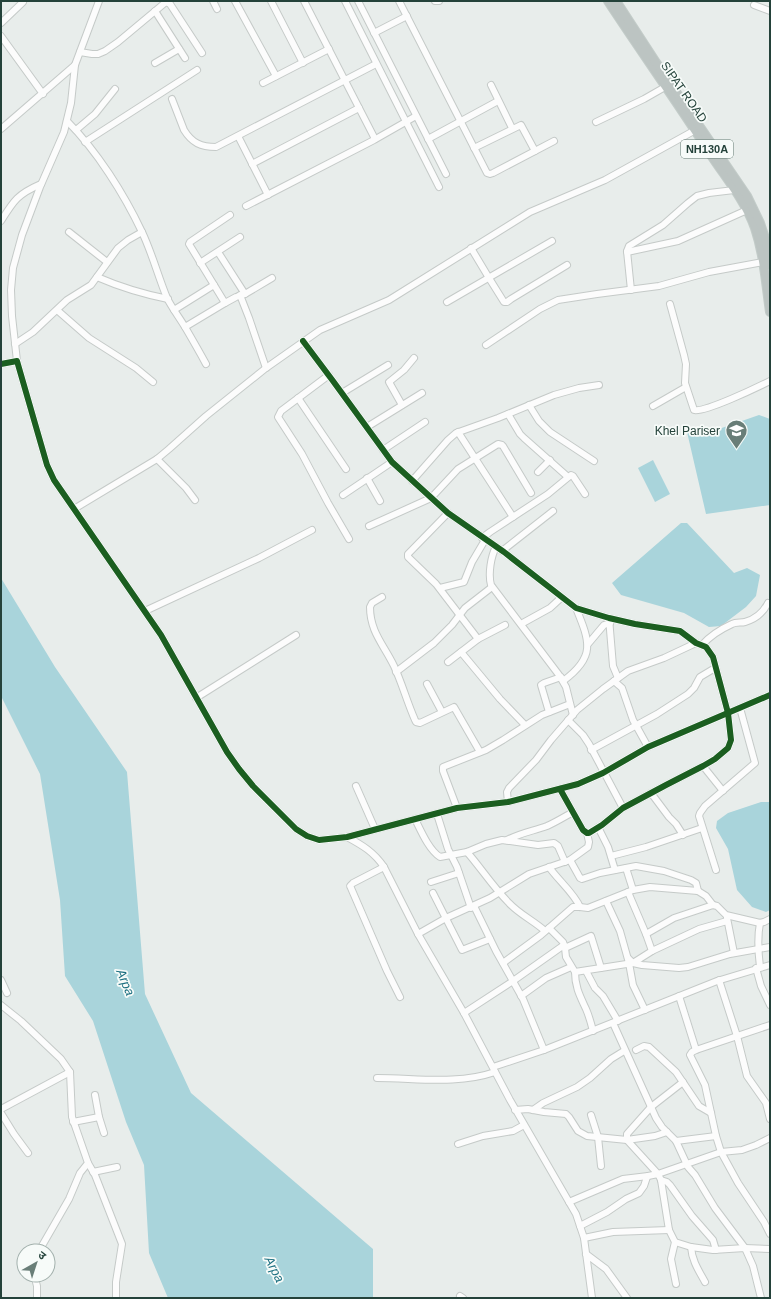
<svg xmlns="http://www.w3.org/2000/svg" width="771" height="1299" font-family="Helvetica,'Noto Sans Devanagari',sans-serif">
	<rect width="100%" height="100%" fill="#e8edeb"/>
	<g fill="#a9d4db">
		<path d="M759,415l11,4v86l-64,9 -19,-82 29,-2z"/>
		<path d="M653,460l17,34 -15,8 -17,-34z"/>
		<path d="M681,523h6l47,50 13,-5 13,7 -4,21 -10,11 -25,19 -12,1 -25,-14 -63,-18 -9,-12z"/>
		<path d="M1,578l54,89 72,105 18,222 46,99 182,156v49h-205l-19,-45 -5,-88 -18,-43 -33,-101 -28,-45 -5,-76 -20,-126 -39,-78z"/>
		<path d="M761,802h9v108l-4,2 -14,-5 -15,-17 -9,-41 -12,-21 1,-7 11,-8z"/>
	</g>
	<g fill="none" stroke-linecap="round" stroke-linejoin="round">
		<defs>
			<g id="minor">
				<path d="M213,1l4,8"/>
				<path d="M235,1l41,75"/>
				<path d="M271,1l32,62"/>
				<path d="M304,1l71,138"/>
				<path d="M345,1l94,186"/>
				<path d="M358,1l88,173"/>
				<path d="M399,1l88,172 3,1 3,-1 61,-32"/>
				<path d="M435,1h4"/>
				<path d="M754,5l16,6"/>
				<path d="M155,11l30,47"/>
				<path d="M1,23l22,-21"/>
				<path d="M374,33l33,-17"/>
				<path d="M1,36l42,58"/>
				<path d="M80,52l12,2h6l7,-3 13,-9 48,-40 4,2 32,49"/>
				<path d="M155,63l24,-14"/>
				<path d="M263,83l66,-34"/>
				<path d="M491,85l21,43"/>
				<path d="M172,99l12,31c8,13 17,17 32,17l160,-83"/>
				<path d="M67,121c30,30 57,73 75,111 10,21 16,44 25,66 5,10 12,19 18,29 7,12 14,24 21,37"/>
				<path d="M596,122l48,-23 21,-12"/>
				<path d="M1,129l74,-64"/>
				<path d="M76,130l19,-16 20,-25"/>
				<path d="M238,136l30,59"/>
				<path d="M428,139l70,-38"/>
				<path d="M85,142l112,-72"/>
				<path d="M474,148l47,-23 14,26"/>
				<path d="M252,164l107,-56"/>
				<path d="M246,206l128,-66 42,-24"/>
				<path d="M1,221c13,-21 17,-27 40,-37"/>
				<path d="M69,232l38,30"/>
				<path d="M471,248l18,30 15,24h3l4,-3 56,-34"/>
				<path d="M218,252l27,42"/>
				<path d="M627,252l51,-11 69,-31"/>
				<path d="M200,263l40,-26"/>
				<path d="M97,277c23,10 46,17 71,22"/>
				<path d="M631,290l-4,-39 2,-5 34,-21 25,-22 9,-7 12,-3 25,-3"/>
				<path d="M240,295l9,23 17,50"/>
				<path d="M447,302l105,-61"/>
				<path d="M225,303l-36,-59 1,-2 40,-27"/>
				<path d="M670,304l14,51 2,9 -1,19 9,27c10,3 64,-23 76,-29"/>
				<path d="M57,310l32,28 47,30 17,14"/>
				<path d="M174,310l40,-25"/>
				<path d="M185,327l40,-24 11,-6 9,-3 27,-16"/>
				<path d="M303,341l30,40 59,81 56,51 56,39 72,56 33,10 26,6 45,7 16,12 10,4 7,10 15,56 3,27 -3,8 -13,11 -12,7 -37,19 -43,23 -21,17 -13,8h-2l-4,-3 -23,-41"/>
				<path d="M15,344l18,-12 34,-32 24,-15 27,-37 10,-8 14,-8"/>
				<path d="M486,345l54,-36 18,-9 39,-6 62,-8 50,-14 54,-10"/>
				<path d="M17,361l-5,-45 -1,-26 2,-22 9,-33 18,-48 24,-55 7,-29 4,-38 24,-64"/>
				<path d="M1,364l16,-3 30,104 7,15 107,155 66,117 12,17 14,17 43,43 11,7 12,4 28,-3 110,-29 51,-6 70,-18 25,-11 45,-26 122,-52"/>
				<path d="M329,375l-48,36 -3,6 24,37 26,49 21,36"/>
				<path d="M342,393l46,-28"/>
				<path d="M298,398l48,71"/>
				<path d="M402,405l-13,-23 15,-12 10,-12"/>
				<path d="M529,405l10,16 11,11 44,29"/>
				<path d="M653,406l33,-19"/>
				<path d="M508,414l12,20 4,4 44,39"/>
				<path d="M367,427l55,-34"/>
				<path d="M458,432l55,85"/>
				<path d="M383,450l42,-28"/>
				<path d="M157,459l29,29 9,12"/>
				<path d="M538,472l12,-12"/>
				<path d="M367,478l13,23"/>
				<path d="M412,481l36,-41 8,-7 42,-15 56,-23 25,-7 20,-3"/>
				<path d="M343,495l49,-33"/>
				<path d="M74,509l83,-50 12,-10 37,-33 60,-48 54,-38 69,-30 141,-88 75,-32 94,-52"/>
				<path d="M448,513l-40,41v3l28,27 42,55"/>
				<path d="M369,526l62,-28 27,-29 40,-25 4,1 1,1 28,47"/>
				<path d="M482,538l8,-6 58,-38 23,-19 2,1 12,18"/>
				<path d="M496,547c-5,9 -8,27 -5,38l68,90 7,12 7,28"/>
				<path d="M502,551l51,-40"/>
				<path d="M440,588l24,-6 8,-20 13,-22"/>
				<path d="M382,597l-10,6 -2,4c0,25 14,38 24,59 8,17 13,36 21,54l1,2 4,1 34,-16 26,45"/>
				<path d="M145,611l114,-53 53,-28"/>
				<path d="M609,618l4,48 5,12"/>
				<path d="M521,624l29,-16 12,-11"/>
				<path d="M588,644l16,-19 6,-2"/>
				<path d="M702,645c8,-9 19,-16 30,-21 4,-2 9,-1 13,-2 11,-3 18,-9 23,-19"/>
				<path d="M461,652l39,47 25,26"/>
				<path d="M448,662l30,-23 27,-14"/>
				<path d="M396,672l38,-29 18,-18 13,-17 27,-21"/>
				<path d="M563,681c33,-24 27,-39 13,-73"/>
				<path d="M614,681l8,7 11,32 15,27"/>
				<path d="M427,684l15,28"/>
				<path d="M196,698l100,-63"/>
				<path d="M549,712l-8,-27 3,-2 17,-6"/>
				<path d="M568,720l15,15 6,9 34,64"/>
				<path d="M591,750l66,-36 31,-20 6,-6 6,-11 15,-9"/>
				<path d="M703,766l20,25"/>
				<path d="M356,786l19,43"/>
				<path d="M651,793l18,24 7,7 7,11"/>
				<path d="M508,802l-1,-10 2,-4 27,-28 15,-20 26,-30 26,-21 25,-18 36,-13 32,-15"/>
				<path d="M457,808l-14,-37v-4l43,-17 17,-10 39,-25 28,-11"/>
				<path d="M437,814l11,35 9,18 14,41"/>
				<path d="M415,819c6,12 14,31 25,38l27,-5 19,-8 16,-4 36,5 16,-2 4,3 7,16"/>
				<path d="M598,827l10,20 7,23"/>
				<path d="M347,837c15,8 27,15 37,30l34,67 46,79 46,87 66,114 8,24 8,60"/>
				<path d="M507,840c13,-7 26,-9 40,-14 9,-4 17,-9 26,-14"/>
				<path d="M467,852c14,16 26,35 42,51 10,11 25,18 36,28"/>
				<path d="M611,856l35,-9 56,-19"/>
				<path d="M570,860l10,18 2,1 18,-6 36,-7 28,5 27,9 5,3 2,8"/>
				<path d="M384,867l-31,16 -3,3 1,2 36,83 13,26"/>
				<path d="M549,867c9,13 25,26 31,40"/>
				<path d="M626,868l7,22"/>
				<path d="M716,870l-17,-54 1,-3 5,-7 50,-43 -15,-55"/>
				<path d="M431,882l28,-9"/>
				<path d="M628,892l18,42 6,17 47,-22 28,-8"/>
				<path d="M433,893l29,57 28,-11"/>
				<path d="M606,901l14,30 9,32 4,22 12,25"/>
				<path d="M474,906l22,45 27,48 21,51"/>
				<path d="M727,918l7,35"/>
				<path d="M760,923c-3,15 -2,28 0,44"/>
				<path d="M549,928l14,14 2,6 1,9 9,15 58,-9 19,-12"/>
				<path d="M418,934l28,-16 44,-20 39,-24 41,-14 18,-13 1,-5 -2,-9"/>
				<path d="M646,934l28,-16 39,-13 4,1 9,9 34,8 4,-1 6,-3"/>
				<path d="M565,948l26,-12 10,32"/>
				<path d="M628,958l5,5 9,2 37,3 9,-1 42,-13 40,-7"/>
				<path d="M503,963l38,-28 32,-28h7l8,1 45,-18 17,-3 48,4 8,5 7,9"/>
				<path d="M756,968l5,18 9,19"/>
				<path d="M586,971l9,17 8,8 15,25"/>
				<path d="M575,972c0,15 5,24 11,37 3,7 5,14 7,22"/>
				<path d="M1,980l6,13"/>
				<path d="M719,980l18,56 10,40 19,27 4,16"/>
				<path d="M521,996l25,-18 25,-11"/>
				<path d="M679,996l17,54"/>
				<path d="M1,1005l20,16 40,38 9,13 2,45 16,46 -8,10 -11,26 -30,52"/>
				<path d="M464,1013l49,-32 51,-36"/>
				<path d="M613,1023l43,95 6,9 14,14 12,26 7,8 20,33 30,40 8,18 8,32"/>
				<path d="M770,1025l-74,25 -4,2 -2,3 15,30 11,51 5,16 17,31 26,39 6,12"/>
				<path d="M636,1050l8,-4 5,1 27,25 23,34 12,7"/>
				<path d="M493,1067l51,-17 173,-69 53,-16"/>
				<path d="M377,1078c40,0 80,7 118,-6"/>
				<path d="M683,1082l-32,25 -24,27v6l31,34 3,6 8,50 6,12 16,5 22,3 32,-2 25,1"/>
				<path d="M95,1095l4,22 5,16"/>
				<path d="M1,1109l69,-37"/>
				<path d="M515,1110l13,-1 16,3 22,2 3,3 9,14 9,5 40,4 28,-4 12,-4"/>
				<path d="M533,1110l10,-7 34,-16 13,-9 21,-19 13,-8"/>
				<path d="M1,1113l13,21 14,19"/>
				<path d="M591,1115l7,22 3,29"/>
				<path d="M73,1122l26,-5"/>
				<path d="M676,1141l40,-5"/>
				<path d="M458,1144l25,-8 30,-5 11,-6"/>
				<path d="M88,1163l7,12 27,69 -6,38v16"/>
				<path d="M93,1172l24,-5"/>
				<path d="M661,1180l6,2 3,3 22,31 21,24 3,10"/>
				<path d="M569,1202l54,-23 25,-3"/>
				<path d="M580,1226l27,-14 19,-13 13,-6 5,-7 3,-9 1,-1 10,-2 63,-22 21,-2 14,-5 14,-7"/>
				<path d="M584,1238l29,-6 56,-2"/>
				<path d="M675,1242l-4,17 5,25"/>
				<path d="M691,1247c1,14 8,24 14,35"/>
				<path d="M586,1254l20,15 21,29"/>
				<path d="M34,1275l3,11v12"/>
				<path d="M460,1296l3,2"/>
			</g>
			<g id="highway">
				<path d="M608,1c34,52 70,102 103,154 15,23 35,47 44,73 9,27 11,56 15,84"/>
				<path d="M616,1l39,60 92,135 13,27 6,18 4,24"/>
			</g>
		</defs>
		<use href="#minor" stroke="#c5cac8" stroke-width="8"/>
		<use href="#highway" stroke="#c3ccc9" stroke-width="10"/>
		<use href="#minor" stroke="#fcfcfc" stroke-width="6"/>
		<use href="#highway" stroke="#bcc4c2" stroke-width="8"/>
		<defs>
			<g id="cycleway">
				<path d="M303,341l30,40 59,81 56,51 56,39 72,56 33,10 26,6 45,7 16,12 10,4 7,10 15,56 3,27 -3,8 -13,11 -12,7 -37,19 -43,23 -21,17 -13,8h-2l-4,-3 -23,-41"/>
				<path d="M1,364l16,-3 30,104 7,15 107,155 66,117 12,17 14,17 43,43 11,7 12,4 28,-3 110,-29 51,-6 70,-18 25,-11 45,-26 122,-52"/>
			</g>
		</defs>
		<use href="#cycleway" stroke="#f7fbf9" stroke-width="8"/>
		<use href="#cycleway" stroke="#1b5e20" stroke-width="6"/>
	</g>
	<defs>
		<symbol id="university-pin" viewBox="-11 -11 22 30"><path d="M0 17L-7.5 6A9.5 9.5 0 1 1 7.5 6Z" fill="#697e78" stroke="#f7fbf9"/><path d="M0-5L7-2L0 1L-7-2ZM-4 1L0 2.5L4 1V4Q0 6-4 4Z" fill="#fff"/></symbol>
	</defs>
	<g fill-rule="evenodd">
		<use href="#university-pin" x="724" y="418" width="25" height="34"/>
	</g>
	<g text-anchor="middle" stroke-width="3.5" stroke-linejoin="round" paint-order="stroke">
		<rect fill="#f7fbf9" stroke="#637a73" stroke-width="1" x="681" y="140" width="52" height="18" rx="3"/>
		<g font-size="11" font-weight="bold" fill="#24423a">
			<text x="707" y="153">NH130A</text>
		</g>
		<g font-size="12" fill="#24423a" stroke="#f7fbf9">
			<text transform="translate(684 92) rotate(55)" y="4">SIPAT ROAD</text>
		</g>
		<g font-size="12" fill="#24423a" stroke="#f7fbf9" text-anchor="end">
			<text x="720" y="435">Khel Pariser</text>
		</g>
		<g font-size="13" font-style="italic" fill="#1c6f80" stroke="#f7fbf9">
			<text transform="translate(126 982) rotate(67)" y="5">Arpa</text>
			<text transform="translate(275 1269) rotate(63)" y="5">Arpa</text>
		</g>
	</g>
	<rect width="771" height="1299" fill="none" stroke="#24423a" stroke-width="4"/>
	<g transform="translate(36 1263) rotate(39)"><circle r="19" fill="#f7fbf9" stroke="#a3b1ad"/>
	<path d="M0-3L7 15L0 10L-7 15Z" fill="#697e78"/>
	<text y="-6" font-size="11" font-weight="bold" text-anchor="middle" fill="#24423a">उ</text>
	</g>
</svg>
